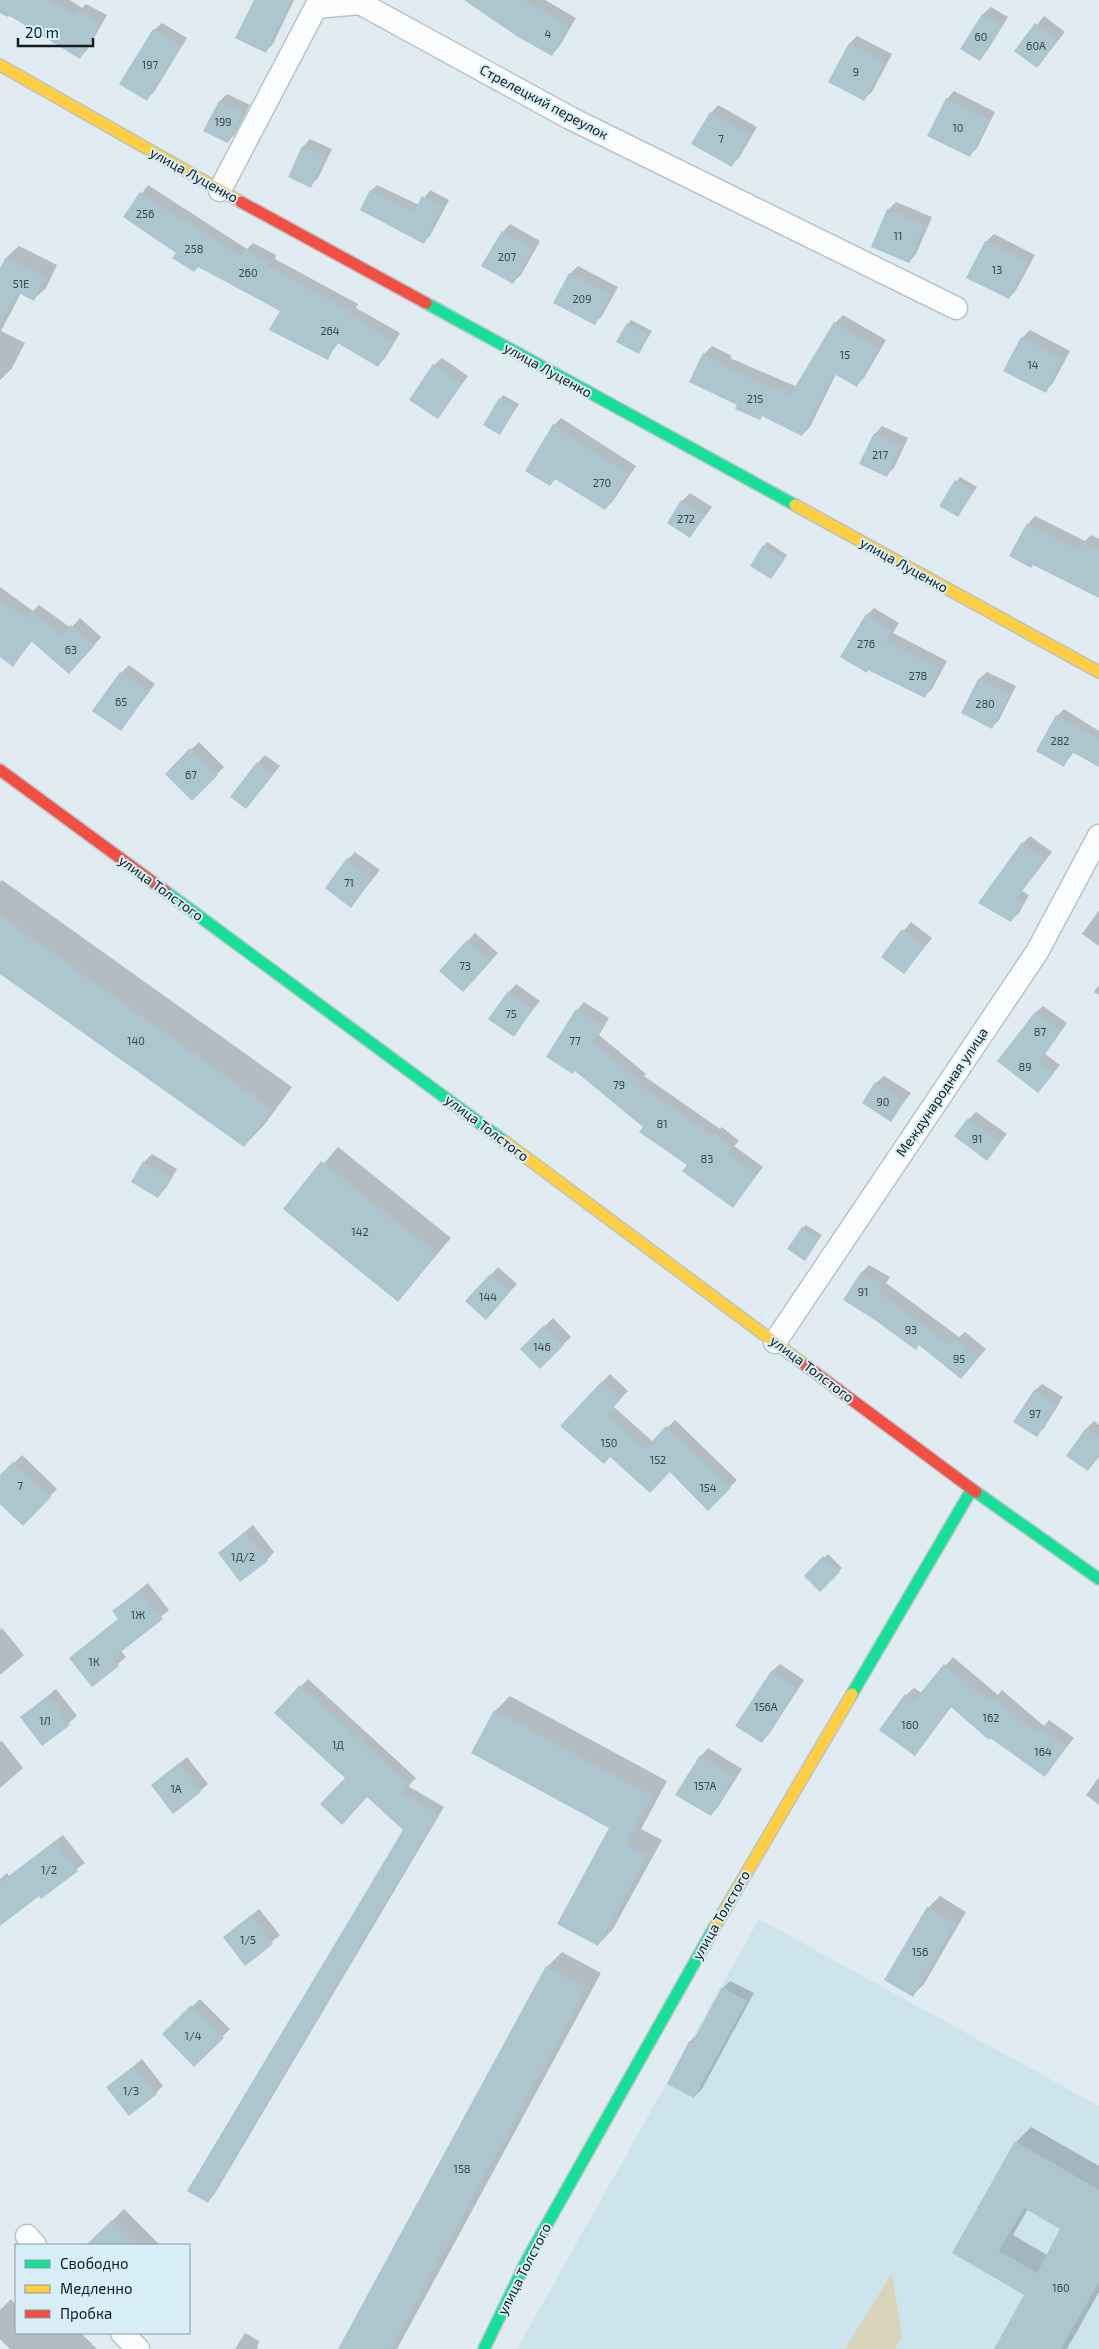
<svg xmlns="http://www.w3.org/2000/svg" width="1099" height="2349" font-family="'Exo 2',sans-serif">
	<rect width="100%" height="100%" fill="#e0ecf1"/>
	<path fill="#cde4ed" d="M759,1919l340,187v243h-582z"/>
	<path fill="#dad4bb" d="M892,2273l10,64 -7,12h-50z"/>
	<g fill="#0003" fill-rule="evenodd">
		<path d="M0,0h70l12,8 4,-4 21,11 -20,35 -8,8 -68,-43 -3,2 -8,-4z"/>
		<path d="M255,0h39l-21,44 -7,7z"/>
		<path d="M468,0h77l31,18 -17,29 -7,7z"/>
		<path d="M991,7l17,10 -21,34 -7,8 -18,-10 21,-35z"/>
		<path d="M1044,16l21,16 -28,35 -21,-16z"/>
		<path d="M162,23l25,15 -33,54 -8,7 8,-69z"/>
		<path d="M857,36l35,18 -20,38 -8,7 -34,-17 20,-39z"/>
		<path d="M954,91l41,21 -18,36 -8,8 -22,-57z"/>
		<path d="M227,94l23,11 -15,29 -7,8 -8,-41z"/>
		<path d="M718,105l39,22 -18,31 -8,7 -20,-52z"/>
		<path d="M310,139l22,10 -14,29 -8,8 -7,-39z"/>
		<path d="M148,185l99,64 6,-6 23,12 -1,4 83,45 -2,4 44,25 -15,25 -7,7 -39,-23 -12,16 -46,-47 -103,-59 -53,-35z"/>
		<path d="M377,185l42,20 11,-15 19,10 -19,36 -7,6 -52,-51z"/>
		<path d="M896,202l36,15 -16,37 -7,8 -21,-52z"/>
		<path d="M510,224l30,17 -19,34 -8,7 -10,-50z"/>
		<path d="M994,234l41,21 -19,35 -7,8 -23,-56z"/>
		<path d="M19,246l38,19 -11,23 -12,11 -13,-6 -20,38 24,12 -13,25 -12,12v-109l7,-14z"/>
		<path d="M578,266l40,21 -16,29 -8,8 -40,-21 16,-29z"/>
		<path d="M843,315l43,25 -22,38 -8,7 -20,-11 -26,53 -8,8 -39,-20 -3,4 -22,-14 -34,-51 8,-8 20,10 -2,2 67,29 38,-64z"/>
		<path d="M631,320l21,11 -13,21 -11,-28z"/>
		<path d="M1030,330l40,21 -17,32 -8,8 -23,-53z"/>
		<path d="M442,358l26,18 -30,41 -4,-52z"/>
		<path d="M503,395l16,9 -19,29 -15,-9z"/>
		<path d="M561,418l75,48 -23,35 -8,8 -49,-31 -6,6 4,-59z"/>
		<path d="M882,426l26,12 -14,30 -8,8 -11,-42z"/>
		<path d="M960,477l17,10 -19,28 -17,-10z"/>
		<path d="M690,493l22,14 -22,30 -8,-36z"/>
		<path d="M1035,516l50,25 6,-6 8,4v57l-71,-72z"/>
		<path d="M767,542l20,13 -16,23 -7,-32z"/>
		<path d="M0,587l33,24 6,-6 32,23 9,-10 21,19 -24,28 -45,-24 -17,22 -15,-11z"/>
		<path d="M874,608l25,15 -6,10 54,28 -15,28 -8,8 -57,-82z"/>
		<path d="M129,665l26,19 -34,45v-56z"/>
		<path d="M987,672l29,14 -17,34 -7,7 -29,-14 16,-34z"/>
		<path d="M1064,709l35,22v35l-25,-14 -10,13 -26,-15 19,-34z"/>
		<path d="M199,742l25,25 -32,33 -26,-26z"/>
		<path d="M265,755l15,11 -34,42 12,-45z"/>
		<path d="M1030,836l22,16 -30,39 7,4 -10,18 -8,7 12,-77z"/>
		<path d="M355,852l25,18 -29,36 -3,-47z"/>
		<path d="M2,880l290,207 -27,37 -21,22 -244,-173v-91z"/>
		<path d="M1099,910v36l-17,-12z"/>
		<path d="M911,922l21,16 -28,35 -22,-16z"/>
		<path d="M475,933l23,20 -27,30 -31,-12z"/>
		<path d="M516,984l24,17 -27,34 -4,-43z"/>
		<path d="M1099,985v10l-5,-3z"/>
		<path d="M584,1002l25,16 -10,17 47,39 -2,2 76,53 2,-2 17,14 -5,5 29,21 -30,39 -89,-80 -69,-56 -27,-13 29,-47z"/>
		<path d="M1043,1006l24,17 -22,31 15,11 -22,26 -3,-78z"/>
		<path d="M884,1076l27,17 -21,27 -14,-37z"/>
		<path d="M976,1112l31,22 -20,25 -18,-40z"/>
		<path d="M338,1147l113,91 -53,62 -113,-91z"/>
		<path d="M152,1154l25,15 -11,19 -8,8 -25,-15 11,-19z"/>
		<path d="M806,1225l16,10 -17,24 -2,-31z"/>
		<path d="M869,1265l21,12 -4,6 73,54 6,-5 21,17 -18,21 -123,-71 17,-27z"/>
		<path d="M498,1267l19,17 -24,26 -2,-35z"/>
		<path d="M553,1318l18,19 -31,30 -18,-18z"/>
		<path d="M610,1374l18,17 -15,15 40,36 22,-22 62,60 -29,29 -38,-39 -59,-15 -50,-29z"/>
		<path d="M1042,1384l21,13 -19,31 -8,7 -2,-44z"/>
		<path d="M1094,1421l5,4v32l-11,13 -2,-41z"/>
		<path d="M22,1455l35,34 -34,35 -23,-21v-26z"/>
		<path d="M253,1525l21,27 -7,8 -48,-7z"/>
		<path d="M828,1554l14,14 -22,22 -15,-14z"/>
		<path d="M148,1583l21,27 -49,40 6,7 -34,29 27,-67 3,-15z"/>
		<path d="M2,1628l22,27 -24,20v-45z"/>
		<path d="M953,1657l45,38 4,-5 42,36 5,-6 25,18 -29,37 -93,-69 -37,48 -9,-59 8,-7 8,5z"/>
		<path d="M780,1664l24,16 -35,54 -8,7 -24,-15 35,-55z"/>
		<path d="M308,1679l108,99 -8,8 36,21 -230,388 -6,6 196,-371 -128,-117z"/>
		<path d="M56,1689l21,27 -34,28 -21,-27z"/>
		<path d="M510,1696l157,85 -26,48 21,11 -49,89 -15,16 13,-118 -116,-116z"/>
		<path d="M2,1741l21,27 -23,20v-46z"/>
		<path d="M708,1748l34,21 -24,38 -7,8 -10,-59z"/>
		<path d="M187,1757l21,27 -8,7 -47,-6z"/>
		<path d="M1099,1777v28l-13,-10z"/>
		<path d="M63,1835l22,28 -85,61v-45l7,-6 2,3z"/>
		<path d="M940,1896l26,16 -42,72 -11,11 15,-87z"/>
		<path d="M259,1909l21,26 -35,29 -21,-27z"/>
		<path d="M562,1952l39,21 -204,376h-58l208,-382z"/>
		<path d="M730,1981l24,12 -52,96 -8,8 -4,-55 8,-8 25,-46z"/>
		<path d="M200,1999l30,30 -36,36 -30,-31z"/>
		<path d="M142,2059l21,27 -7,7 -48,-6z"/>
		<path d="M1031,2127l68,39v126l-32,57h-72l31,-55 -72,-42 62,-110zM1028,2209l34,19 -15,27 -34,-20z"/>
		<path d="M124,2209l36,36h-72z"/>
		<path d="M11,2299l5,6v28h65l16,16h-87l-10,-10v-29z"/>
		<path d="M245,2333l14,8 -2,8h-22z"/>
	</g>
	<g fill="#acc5ce" fill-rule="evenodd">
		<path d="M0,0h50l24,15 3,-5 23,13 -20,36 -80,-49z"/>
		<path d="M254,0h37l-25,53 -31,-15z"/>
		<path d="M464,0h61l44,26 -17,30 -34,-19z"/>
		<path d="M982,14l20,11 -22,36 -20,-12z"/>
		<path d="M1035,23l23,17 -21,28 -23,-17z"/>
		<path d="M153,29l28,17 -34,55 -28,-17z"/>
		<path d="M849,43l36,19 -21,39 -36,-19z"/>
		<path d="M946,98l43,22 -19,37 -43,-21z"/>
		<path d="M219,101l24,12 -15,30 -25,-12z"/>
		<path d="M710,112l40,23 -18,32 -41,-23z"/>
		<path d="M302,146l23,11 -14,31 -23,-11z"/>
		<path d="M370,190l44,22 8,-16 21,11 -19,37 -64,-34z"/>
		<path d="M140,192l101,64 4,-7 25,14 -2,3 84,46 -2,3 44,26 -16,26 -42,-25 -8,18 -59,-30 11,-19 -82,-44 -4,5 -22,-14 4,-5 -53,-36z"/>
		<path d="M887,209l38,16 -16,38 -38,-16z"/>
		<path d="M502,231l31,18 -20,35 -32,-18z"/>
		<path d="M985,241l43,21 -19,37 -43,-21z"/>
		<path d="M6,257l40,20 -12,24 -17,-9 -17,33v-57z"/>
		<path d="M569,273l42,22 -16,30 -42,-22z"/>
		<path d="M834,322l45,26 -22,39 -23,-13 -32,62 -40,-20 -2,4 -25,-11 2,-4 -48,-23 14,-29 22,11 -1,2 66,29z"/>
		<path d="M627,323l22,12 -10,19 -23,-12z"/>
		<path d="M1021,337l42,22 -17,34 -43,-22z"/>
		<path d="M433,364l29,20 -24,35 -29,-19z"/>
		<path d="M499,398l17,10 -16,27 -17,-10z"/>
		<path d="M553,424l76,50 -24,36 -50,-31 -5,7 -25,-15z"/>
		<path d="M874,433l27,13 -14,31 -28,-13z"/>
		<path d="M955,480l19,11 -16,26 -19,-11z"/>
		<path d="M681,500l24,15 -15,23 -23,-15z"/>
		<path d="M1027,523l52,27 4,-8 16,8v48l-66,-33 -2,3 -22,-12z"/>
		<path d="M763,545l22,14 -14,20 -21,-13z"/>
		<path d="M0,600l26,18 5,-6 32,23 8,-10 24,20 -26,29 -38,-33 -18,26 -13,-10z"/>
		<path d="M866,614l26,17 -6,10 54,27 -15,30 -57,-28 -1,3 -27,-16z"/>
		<path d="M120,672l29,20 -28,39 -29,-20z"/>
		<path d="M978,679l32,15 -18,35 -31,-16z"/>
		<path d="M1056,715l43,24v28l-27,-15 -8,15 -28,-16z"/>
		<path d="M190,748l28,27 -26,26 -27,-27z"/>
		<path d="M257,762l16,13 -27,34 -16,-12z"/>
		<path d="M1022,842l23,18 -29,39 7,4 -12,19 -33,-19z"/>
		<path d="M347,858l26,20 -22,30 -26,-20z"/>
		<path d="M0,915l272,194 -28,38 -244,-173z"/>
		<path d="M902,929l23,17 -21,28 -23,-17z"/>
		<path d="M467,940l24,21 -28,31 -24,-21z"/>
		<path d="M508,991l25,18 -19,28 -26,-18z"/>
		<path d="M576,1009l27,16 -10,17 47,39 -2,3 74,51 2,-2 19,15 -5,6 29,21 -24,33 -51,-37 5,-6 -48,-33 4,-5 -68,-56 -2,3 -27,-17z"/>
		<path d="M1035,1012l26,19 -22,31 15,11 -16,20 -41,-32z"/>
		<path d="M875,1082l29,20 -13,20 -29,-19z"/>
		<path d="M968,1118l32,25 -13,18 -33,-25z"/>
		<path d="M143,1161l28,16 -13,21 -27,-16z"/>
		<path d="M321,1161l116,93 -39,48 -115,-93z"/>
		<path d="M802,1227l17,12 -14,22 -18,-12z"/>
		<path d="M861,1272l22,13 -4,7 72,53 5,-7 23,19 -18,22 -42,-34 -3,5 -41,-30 -32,-20z"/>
		<path d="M490,1274l20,18 -24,28 -21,-19z"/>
		<path d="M544,1325l20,20 -24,24 -20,-20z"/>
		<path d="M602,1381l19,18 -14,15 38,35 21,-23 65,62 -23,23 -38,-39 -20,21 -40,-36 -6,7 -44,-38z"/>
		<path d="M1034,1390l23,15 -20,32 -24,-15z"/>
		<path d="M1086,1428l13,9v18l-11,16 -22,-15z"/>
		<path d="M13,1462l38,35 -28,29 -23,-22v-29z"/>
		<path d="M245,1532l23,29 -28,21 -22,-29z"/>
		<path d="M823,1556l17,16 -20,20 -16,-16z"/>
		<path d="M140,1590l23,29 -50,39 6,8 -27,21 -23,-29 49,-39 -6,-8z"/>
		<path d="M944,1664l46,38 4,-5 42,36 5,-6 26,19 -22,31 -55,-39 -1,2 -38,-33 -36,49 -36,-26 26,-36 9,7z"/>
		<path d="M771,1671l26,17 -35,55 -27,-17z"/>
		<path d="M300,1685l110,100 -7,8 35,21 -230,389 -21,-12 216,-361 -36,-33 -25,28 -22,-21 25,-26 -71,-65z"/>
		<path d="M48,1696l22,29 -28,21 -22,-29z"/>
		<path d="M494,1710l158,86 -26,48 22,12 -50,90 -41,-22 52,-96 -138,-75z"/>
		<path d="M700,1755l35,22 -24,39 -36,-21z"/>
		<path d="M179,1763l22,29 -28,22 -22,-29z"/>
		<path d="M55,1841l23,30 -37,28 -2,-3 -39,30v-43z"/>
		<path d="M927,1907l29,17 -43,73 -29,-17z"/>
		<path d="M251,1915l22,29 -28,22 -22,-29z"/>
		<path d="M546,1966l41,22 -196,361h-53z"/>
		<path d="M722,1987l25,14 -53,97 -27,-14 22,-43 3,2z"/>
		<path d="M191,2005l33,33 -30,29 -32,-33z"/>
		<path d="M134,2066l23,28 -28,22 -23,-29z"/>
		<path d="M1015,2141l84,49v92l-38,67h-67l30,-54 -72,-42zM1024,2208l36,21 -23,44 -38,-22z"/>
		<path d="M112,2220l25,25h-51z"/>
	</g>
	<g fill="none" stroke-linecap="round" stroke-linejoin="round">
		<defs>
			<g id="street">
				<path d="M220,190l96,-183 44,-4 210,115 386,190"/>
				<path d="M775,1342l262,-390 62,-116"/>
				<path d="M27,2236l8,9"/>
				<path d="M122,2333l16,16"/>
			</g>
			<g id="fast">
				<path d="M426,303l369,202"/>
				<path d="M165,891l339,250"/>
				<path d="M976,1492l123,87"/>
				<path d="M852,1694l120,-205"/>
				<path d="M484,2349l44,-91 186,-330"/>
			</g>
			<g id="slow">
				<path d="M0,65l241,137"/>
				<path d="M795,505l304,167"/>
				<path d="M504,1141l301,224"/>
				<path d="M714,1928l138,-234"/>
			</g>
			<g id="jam">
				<path d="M241,202l185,101"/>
				<path d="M0,770l165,121"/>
				<path d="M805,1365l171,127"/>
			</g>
		</defs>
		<use href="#street" stroke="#bac4c8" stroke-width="25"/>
		<use href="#fast" stroke="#bac4c8" stroke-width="14"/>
		<use href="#slow" stroke="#bac4c8" stroke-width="14"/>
		<use href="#jam" stroke="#bac4c8" stroke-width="14"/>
		<use href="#street" stroke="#fafcfd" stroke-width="22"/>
		<use href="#fast" stroke="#16e098" stroke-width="11"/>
		<use href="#slow" stroke="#ffcf43" stroke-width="11"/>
		<use href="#jam" stroke="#f24e42" stroke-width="11"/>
	</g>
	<g text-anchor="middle" stroke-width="4" stroke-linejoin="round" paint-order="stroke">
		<g font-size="11" fill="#39464a">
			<text x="548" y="38">4</text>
			<text x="981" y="41">60</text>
			<text x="1036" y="50">60А</text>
			<text x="150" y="69">197</text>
			<text x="856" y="76">9</text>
			<text x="223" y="126">199</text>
			<text x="958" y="132">10</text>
			<text x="721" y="143">7</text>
			<text x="145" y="218">256</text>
			<text x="898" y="240">11</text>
			<text x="194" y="253">258</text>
			<text x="507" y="261">207</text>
			<text x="997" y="274">13</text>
			<text x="248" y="277">260</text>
			<text x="21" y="288">51Е</text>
			<text x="582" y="303">209</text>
			<text x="330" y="335">264</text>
			<text x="845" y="359">15</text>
			<text x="1033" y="369">14</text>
			<text x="755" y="403">215</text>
			<text x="880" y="459">217</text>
			<text x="602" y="487">270</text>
			<text x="686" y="523">272</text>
			<text x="866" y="648">276</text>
			<text x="71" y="654">63</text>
			<text x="918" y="680">278</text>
			<text x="121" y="706">65</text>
			<text x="985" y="708">280</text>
			<text x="1060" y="745">282</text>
			<text x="191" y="779">67</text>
			<text x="349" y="887">71</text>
			<text x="465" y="970">73</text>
			<text x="511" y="1018">75</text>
			<text x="1040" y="1036">87</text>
			<text x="136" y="1045">140</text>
			<text x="575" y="1045">77</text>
			<text x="1025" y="1071">89</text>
			<text x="619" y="1089">79</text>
			<text x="883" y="1106">90</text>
			<text x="662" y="1128">81</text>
			<text x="977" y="1143">91</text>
			<text x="707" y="1163">83</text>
			<text x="360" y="1236">142</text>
			<text x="863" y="1296">91</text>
			<text x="488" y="1301">144</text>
			<text x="911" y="1334">93</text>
			<text x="542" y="1351">146</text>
			<text x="959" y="1363">95</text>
			<text x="1035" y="1418">97</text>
			<text x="609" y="1447">150</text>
			<text x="658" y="1464">152</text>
			<text x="20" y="1490">7</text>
			<text x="708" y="1492">154</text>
			<text x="243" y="1561">1Д/2</text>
			<text x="138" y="1619">1Ж</text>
			<text x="94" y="1666">1К</text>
			<text x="766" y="1711">156А</text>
			<text x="991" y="1722">162</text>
			<text x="45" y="1725">1Л</text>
			<text x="910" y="1729">160</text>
			<text x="338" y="1749">1Д</text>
			<text x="1043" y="1756">164</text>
			<text x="705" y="1790">157А</text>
			<text x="176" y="1793">1А</text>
			<text x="49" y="1874">1/2</text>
			<text x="248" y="1944">1/5</text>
			<text x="920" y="1956">156</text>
			<text x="193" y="2040">1/4</text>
			<text x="131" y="2095">1/3</text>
			<text x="462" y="2173">158</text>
			<text x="1061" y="2292">160</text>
		</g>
		<g font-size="14" fill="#131b1e" stroke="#d8eff9">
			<text transform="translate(544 102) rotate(28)" y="5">Стрелецкий переулок</text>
			<text transform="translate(194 175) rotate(29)" y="5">улица Луценко</text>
			<text transform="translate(548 370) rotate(29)" y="5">улица Луценко</text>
			<text transform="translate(904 565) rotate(29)" y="5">улица Луценко</text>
			<text transform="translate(161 888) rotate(36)" y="5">улица Толстого</text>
			<text transform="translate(942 1092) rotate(-56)" y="5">Международная улица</text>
			<text transform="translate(487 1128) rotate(37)" y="5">улица Толстого</text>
			<text transform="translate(812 1369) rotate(37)" y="5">улица Толстого</text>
			<text transform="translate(721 1915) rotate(-60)" y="5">улица Толстого</text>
			<text transform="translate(524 2269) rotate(-63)" y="5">улица Толстого</text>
		</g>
	</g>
	<rect x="15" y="2244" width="175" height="90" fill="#d8eff9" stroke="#899aa1"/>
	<rect x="25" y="2260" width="25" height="8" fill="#16e098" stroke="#899aa1"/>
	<text x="60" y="2269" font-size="15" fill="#131b1e">Свободно</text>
	<rect x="25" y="2285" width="25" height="8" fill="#ffcf43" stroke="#899aa1"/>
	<text x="60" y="2294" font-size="15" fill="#131b1e">Медленно</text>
	<rect x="25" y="2310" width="25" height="8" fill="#f24e42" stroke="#899aa1"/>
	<text x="60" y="2319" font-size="15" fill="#131b1e">Пробка</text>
	<path d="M18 38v8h75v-8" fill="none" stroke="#131b1e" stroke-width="2.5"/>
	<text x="25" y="38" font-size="15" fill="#131b1e" stroke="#d8eff9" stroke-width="4" paint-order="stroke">20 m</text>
</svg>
